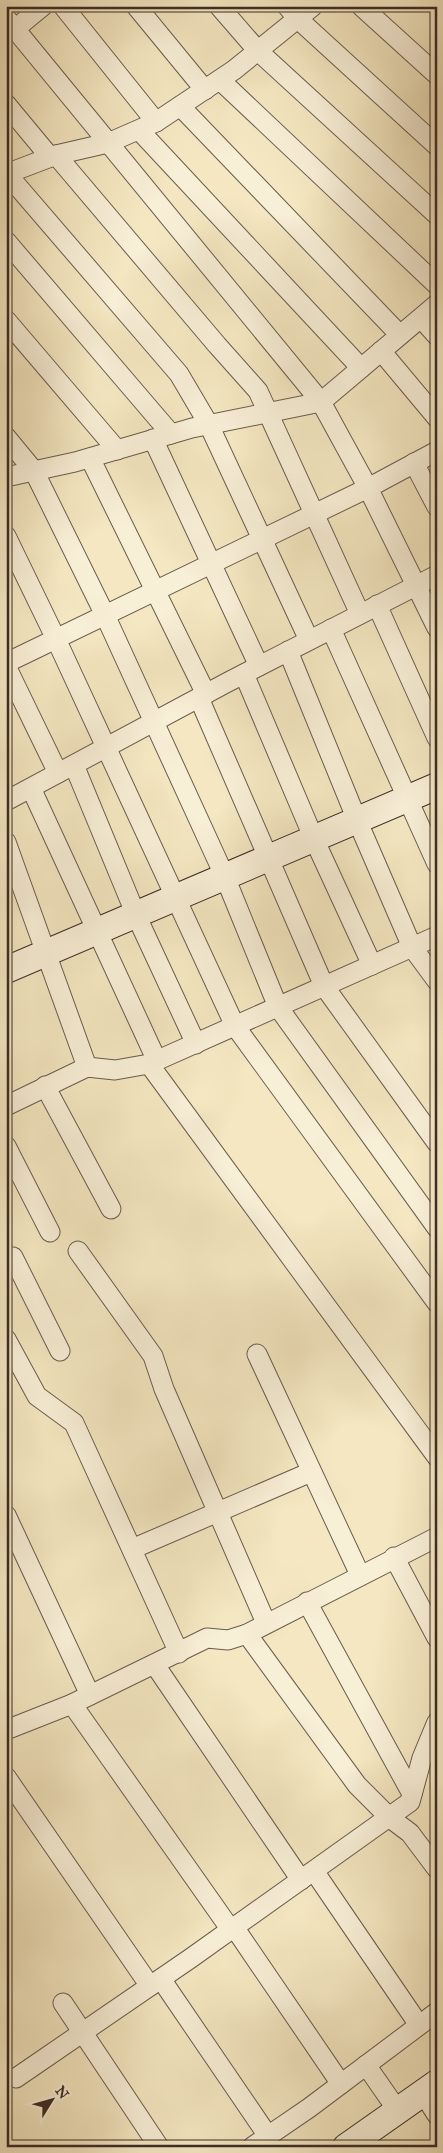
<svg xmlns="http://www.w3.org/2000/svg" width="443" height="2153" font-family="'IM FELL Great Primer',serif">
	<rect width="100%" height="100%" fill="#f4e7c1"/>
	<filter id="stains"><feTurbulence type="fractalNoise" baseFrequency=".004" numOctaves="4"/><feColorMatrix values="0 0 0 0 .2 0 0 0 0 .09 0 0 0 0 .02 0 0 0 .5 -.17"/></filter>
	<radialGradient id="worn" r=".72"><stop offset=".6" stop-color="#630" stop-opacity="0"/><stop offset="1" stop-color="#630" stop-opacity=".3"/></radialGradient>
	<g fill="none" stroke-linecap="round" stroke-linejoin="round">
		<defs>
			<g id="street">
				<path d="M63,6l93,116"/>
				<path d="M136,6l69,84"/>
				<path d="M219,6l39,45 179,164"/>
				<path d="M287,6l11,13 139,127"/>
				<path d="M361,6l76,69"/>
				<path d="M6,18l315,384 47,86 69,140"/>
				<path d="M15,29l28,-23"/>
				<path d="M220,80l217,205"/>
				<path d="M6,104l44,53"/>
				<path d="M180,106l220,229"/>
				<path d="M139,130l222,238"/>
				<path d="M56,155l161,190 41,46 102,223"/>
				<path d="M6,174l50,-19 52,-12 48,-21 78,-52 79,-64"/>
				<path d="M7,174l172,200 30,51 100,215"/>
				<path d="M6,241l165,193"/>
				<path d="M421,318l16,18"/>
				<path d="M6,320l111,130"/>
				<path d="M381,351l56,67"/>
				<path d="M6,437l28,34 71,144 120,262 53,130 159,221"/>
				<path d="M153,439l106,227"/>
				<path d="M90,458l116,236"/>
				<path d="M414,463l23,44"/>
				<path d="M6,477l69,-15 117,-34 129,-26 116,-98"/>
				<path d="M6,536l50,103 179,387 202,277"/>
				<path d="M377,605l60,133"/>
				<path d="M331,629l106,235"/>
				<path d="M288,651l69,169 55,127 25,34"/>
				<path d="M6,663l362,-175 69,-37"/>
				<path d="M6,666l52,107"/>
				<path d="M244,674l70,165 58,126"/>
				<path d="M199,698l125,288 113,157"/>
				<path d="M74,765l62,150 60,129"/>
				<path d="M31,788l126,273"/>
				<path d="M6,801l222,-119 209,-107"/>
				<path d="M6,842l81,225"/>
				<path d="M149,1064l288,393"/>
				<path d="M45,1086l66,123"/>
				<path d="M6,1106l81,-39 28,3 34,-6 288,-128"/>
				<path d="M6,1146l44,86"/>
				<path d="M78,1251l75,105 11,33 102,234"/>
				<path d="M6,1261l7,-4 47,94"/>
				<path d="M6,1339l31,57 37,27 105,230"/>
				<path d="M257,1354l103,221"/>
				<path d="M6,1515l84,180"/>
				<path d="M132,1549l179,-77"/>
				<path d="M394,1557l43,81"/>
				<path d="M307,1602l105,192"/>
				<path d="M247,1634l110,151 33,33 20,15 27,36"/>
				<path d="M155,1665l146,215"/>
				<path d="M72,1704l159,226"/>
				<path d="M6,1730l66,-26 135,-66 21,2 19,-6 190,-97"/>
				<path d="M6,1777l144,209"/>
				<path d="M314,1871l105,154"/>
				<path d="M234,1927l107,157"/>
				<path d="M161,1979l107,157"/>
				<path d="M63,2003l96,144"/>
				<path d="M366,2065l32,46"/>
				<path d="M16,2078l175,-120 219,-156 12,-44 15,-36"/>
				<path d="M423,2093l14,22"/>
				<path d="M252,2147l57,-39 128,-96"/>
			</g>
			<g id="secondary">
				<path d="M6,970l431,-184"/>
				<path d="M346,2147l91,-64"/>
			</g>
		</defs>
		<use href="#street" stroke="#695c4e" stroke-width="21"/>
		<use href="#secondary" stroke="#3b2d27" stroke-width="28"/>
		<use href="#street" stroke="#f8efd7" stroke-width="19"/>
		<use href="#secondary" stroke="#f8efd7" stroke-width="26"/>
	</g>
	<rect width="443" height="2153" fill="none" stroke="#f4e7c1" stroke-width="25"/>
	<rect x="8" y="8" width="428" height="2138" fill="none" stroke="#3b2d27" stroke-width="2.5"/>
	<rect x="12" y="12" width="418" height="2128" fill="none" stroke="#3b2d27"/>
	<g transform="translate(52 2100) rotate(53)" stroke="#f8efd7" stroke-width="4" paint-order="stroke">
	<path d="M0-4L9 19L0 12L-9 19Z" fill="#3b2d27"/>
	<text y="-8" font-size="14" font-weight="bold" text-anchor="middle" fill="#3b2d27">N</text>
	</g>
	<rect width="100%" height="100%" filter="url(#stains)"/>
	<rect width="100%" height="100%" fill="url(#worn)"/>
</svg>
